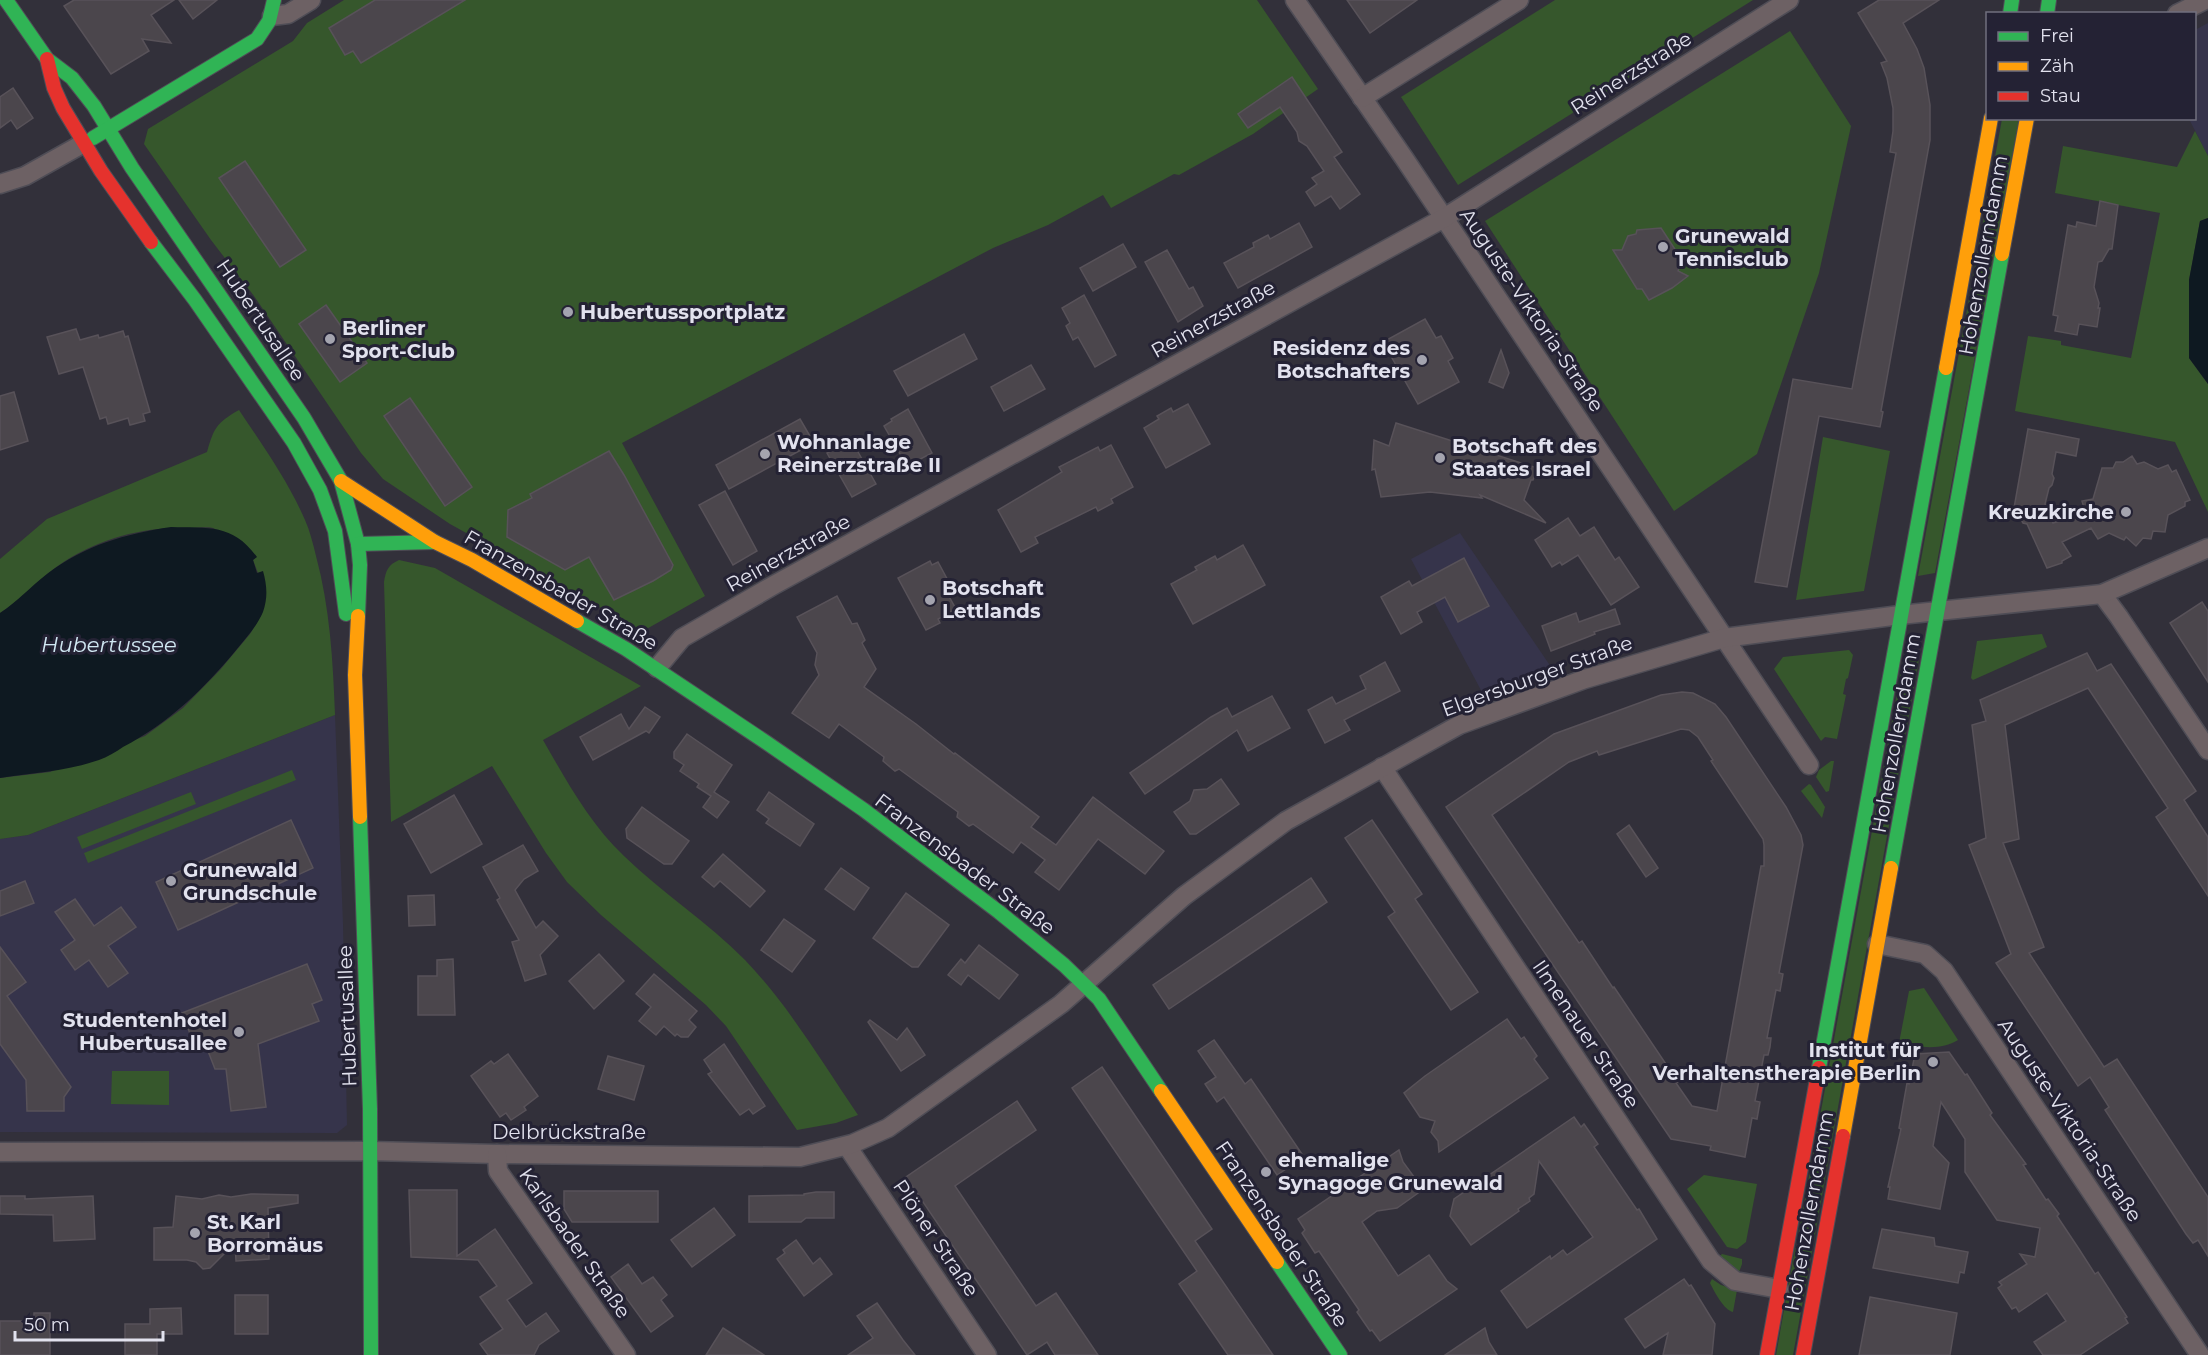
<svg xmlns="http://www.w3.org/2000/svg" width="2208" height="1355" font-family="Montserrat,sans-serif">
	<rect width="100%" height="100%" fill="#32303a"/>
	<g fill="#36344b">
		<path d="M2208,23v133l-19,-37 5,-1 1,-88z"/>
		<path d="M1460,533l91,134 -68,27 -72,-135z"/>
		<path d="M335,715l8,209 4,201 -10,8 -337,-1v-293l28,-4z"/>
	</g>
	<g fill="#36572c">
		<path d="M344,0h913l61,89 -65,45 -74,41 -5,-1 -63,34 -8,-13 -55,30 -55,23 -371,195 83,153 -62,35 -193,-107 -67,-45 -22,-26 -107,-157 -43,-56 -67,-96 4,-15 145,-88 14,-18z"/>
		<path d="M1555,0h198l-295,185 -57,-88z"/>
		<path d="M1790,31l61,95 -32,147 -62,181 -83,57 -189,-290z"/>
		<path d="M2002,119h17l-84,454 -17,3z"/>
		<path d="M2195,131l13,25v62l-8,3 -11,59v78l19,26v128l-33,-70 -160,-31 13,-75 33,5v4l70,13 29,-145 -105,-20 8,-47 114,21z"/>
		<path d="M239,410c24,36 49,71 66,110 5,11 8,24 11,36 14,52 17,105 19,159l-307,120 -28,4v-61l50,-6 95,-36 38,-28 37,-38 30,-36 12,-20 -4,-41 -5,-13 3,-3c-8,-12 -26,-23 -41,-28 -6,-3 -16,-1 -23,-1 -44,-2 -89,9 -127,33 -24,15 -41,37 -65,52v-54l47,-40 160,-67c7,-24 9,-29 32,-42z"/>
		<path d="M1823,437l67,14 -26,140 -68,9z"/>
		<path d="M399,560l36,8 206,118 -98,54c23,40 47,84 81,116 38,37 84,66 121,104 44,46 77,102 113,155l-22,8 -39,7 -71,-104 -20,-21 -105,-90 -34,-33 -21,-29 -54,-87 -101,56 -7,-240c2,-12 4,-17 15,-22z"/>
		<path d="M2042,634l5,13 -74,33 -2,-2 6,-37z"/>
		<path d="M1849,650l4,5 -5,23 -2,1 -3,15 3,1 -9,44 -12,-2 -4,4 -47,-72 9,-12z"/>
		<path d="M1919,659l-105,581 -16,-3 105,-576z"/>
		<path d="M1831,761h3l-5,30 -3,1 -10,-15 3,-7z"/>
		<path d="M292,770l4,10 -208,83 -4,-10z"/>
		<path d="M1809,784l2,1 14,22 -3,11 -21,-27z"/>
		<path d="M191,792l5,12 -114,45 -5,-12z"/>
		<path d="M1924,988l34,52c-17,11 -40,7 -59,3l10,-52z"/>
		<path d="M112,1071h57v34l-58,-1z"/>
		<path d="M1704,1175l53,9 -11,58 -9,7 -10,-2 -40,-58z"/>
		<path d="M1795,1248l17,3 -19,104h-17z"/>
		<path d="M1722,1254l20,5v5l-3,8 -20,-15z"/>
		<path d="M1712,1279l9,6 16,5 -4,22c-9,-2 -18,-19 -23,-29z"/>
	</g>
	<g fill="#0e1921">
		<path d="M2208,218v166l-19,-26v-78l11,-59z"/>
		<path d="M171,527c38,1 62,-3 86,30l-4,3 4,13 6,-2c4,14 5,27 0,41 -6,14 -17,26 -26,37 -33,40 -68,74 -114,98 -7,5 -16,10 -24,13 -32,11 -66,13 -99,18v-165c17,-11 30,-26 47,-39 38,-29 78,-40 124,-47z"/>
	</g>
	<g fill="#4b464c" stroke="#585259" stroke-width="1.5" fill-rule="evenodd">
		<path d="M74,0h100l-23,15 20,28 -29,-4 7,12 -38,23 -47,-68z"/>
		<path d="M179,0h38l-24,19z"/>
		<path d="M375,0h90l-104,63 -8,-12 -8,4 -16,-27z"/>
		<path d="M1347,0h70l-47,33z"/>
		<path d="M1879,0h60l-36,23 14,26 7,19 6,37v35l-49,271 2,1 -3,15 -61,-11 -32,171 -32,-5 38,-203 59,10 44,-236 -6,-1 3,-21v-23l-6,-30 -6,-15 6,-2 -29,-48z"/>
		<path d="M1292,77l50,75 -8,5 26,37 -20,15 -9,-13 -16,10 -9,-14 11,-8 -5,-6 12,-7 -17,-25 -8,-5 -2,-9 -17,-25 -32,21 -10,-14z"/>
		<path d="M13,88l20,30 -16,11 -6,-9 -11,8v-31z"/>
		<path d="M245,161l61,89 -26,17 -61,-89z"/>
		<path d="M2100,201l18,4 -6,44h-3l-7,12 -4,1 -4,25 5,16 -1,5h2l-3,19 -18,-3 -2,11 -22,-4 3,-15 -5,-1 15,-90 8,2 1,-5 19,4z"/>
		<path d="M1299,223l13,24 -74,41 -14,-25 30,-16 -1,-4 15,-8 2,4z"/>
		<path d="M1661,228l21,32 -4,11 10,5 -16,12 -23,12 -7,-11h-5l-24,-39h9l6,-14 8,-2 1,-4z"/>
		<path d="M1123,244l13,23 -43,24 -13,-23z"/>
		<path d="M1167,250l22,39 4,-2 10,19 -25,16 -33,-60z"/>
		<path d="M1084,295l32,60 -21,12 -17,-30 -5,3 -7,-14 4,-3 -8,-15z"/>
		<path d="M326,305l41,58 -27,19 -41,-58z"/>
		<path d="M1425,319l11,19 5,-2 12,22 -5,3 11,21 -41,22 -35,-62z"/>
		<path d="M76,329l4,11 18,-5 1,3 24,-7 2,6 3,-1 22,76 -7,2 2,7 -15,4 -2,-7 -20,6 -2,-7 -6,2 -17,-52 -24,7 -12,-37z"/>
		<path d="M964,334l13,25 -69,37 -14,-25z"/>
		<path d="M1501,350l8,23 -6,15 -14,-6z"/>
		<path d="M1031,365l14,24 -41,22 -13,-24z"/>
		<path d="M14,392l14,49 -28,9v-54z"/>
		<path d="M410,398l62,89 -27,19 -61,-90z"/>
		<path d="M1188,404l22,40 -44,24 -22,-40 15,-9 -2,-3 14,-8 2,4z"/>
		<path d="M908,409l24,44 -25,13 -23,-40 8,-5 -1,-2z"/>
		<path d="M800,419l14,24 -85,46 -13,-24z"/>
		<path d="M1396,423l141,45 -4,12h-2l-7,20 22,23 -66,-28 2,3 -52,-6 -49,5 -6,-28 -3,1 2,-30 15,6z"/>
		<path d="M2028,429l51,10 -3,17 -20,-4 -4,22 2,4 -2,7 -3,3 -4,16 8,19 17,-5 15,-7 -3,-10 11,-2 9,-31h11l3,-6h7l9,-6 5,8 7,-2 14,7 10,-4 4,7 4,-2 14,30 -5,2v4l-17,9 -3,17 -12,-1 -2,8 -8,-1 -7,8 -10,-9 -2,3 -15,-7 -11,6 -7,-11 -29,14 9,14 -9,5v2l-15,5 -20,-44 -4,-1 -9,-15z"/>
		<path d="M853,443l23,41 -24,13 -25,-44 17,-9 1,3z"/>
		<path d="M1111,445l22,42 -22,12 2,4 -15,8 -2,-4 -61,30 3,6 -17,9 -23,-42 64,-38 -3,-5 39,-20 2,4z"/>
		<path d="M609,451l15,24 49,90 -2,5 -18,11 -39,19 -25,-43 -24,13 -58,-33 1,-27 24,-12 -2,-4z"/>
		<path d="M725,491l32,60 -24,14 -34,-60z"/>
		<path d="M1568,518l12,18 14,-9 21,33 4,-3 20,30 -28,18 -33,-50 -16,10 -2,-3 -8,5 -17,-27z"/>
		<path d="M1243,545l22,40 -72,39 -22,-40 26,-14 -2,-3 20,-11 2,4z"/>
		<path d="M1464,558l25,48 -31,16 -13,-25 -28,15 5,10 -21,12 -20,-37 28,-16 3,5z"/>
		<path d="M930,561l2,4 6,-3 14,26 -6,3 10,18 -18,10 2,4 -14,7 -28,-52z"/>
		<path d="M837,596l15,28 5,-1 8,17 -3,3 14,26 -12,18 52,37 38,30 1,-1 84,64 -8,10 25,18 37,-48 71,54 -19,23 -47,-35 -39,51 -24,-18 10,-12 -24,-18 -8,11 -40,-29 -4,2 -12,-9 1,-5 -59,-43 -4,2 -12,-10 1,-4 -45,-33 -10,14 -37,-25 27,-38 -4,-10 2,-12 -20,-36z"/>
		<path d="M2202,602l6,9v71l-38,-59z"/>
		<path d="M1615,609l5,15 -26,8 1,2 -10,4 -34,13 -9,-25 34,-13 3,9z"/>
		<path d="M2087,653l10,18 14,-7 85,127 -12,9 24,37v59l-52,-79 12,-9 -80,-120 -83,37 14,114 -16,4 41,104 -15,6 75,114 13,-8 91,138v59l-10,-16 -5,3 -7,-9 -81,-124 4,-3 -19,-30 -12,9 -82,-123 15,-9 -42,-109 17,-7 -14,-113 14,-4 -6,-21z"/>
		<path d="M1385,662l15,29 -56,29 6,10 -25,13 -17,-33 24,-13 4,7 30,-15 -6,-13z"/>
		<path d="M1682,692l11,1 22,11 11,13 60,90 15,28 2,10 -24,128 4,1 -3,17 -4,-1 -9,48h4l-1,9 -2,8h-4l-9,46 5,1 -3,17 -5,-1 -7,39 -35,-7 1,-4 -40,-7 -225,-332 108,-73 107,-39zM1681,729l8,1 9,7 15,23 -2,1 52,78 1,6v21h-3l-44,245 -25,-5 -16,-23 2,-1 -64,-95 -1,1 -31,-47 -3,2 -87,-128 77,-53 28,-11 2,4z"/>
		<path d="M1272,696l18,32 -42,23 -11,-21 -92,64 -15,-21 81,-56 16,-9 5,9z"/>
		<path d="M645,707l15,10 -11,16 -3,-2 -53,29 -13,-23 41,-23 8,15z"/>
		<path d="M687,734l45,31 -18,27 15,10 -12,16 -14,-11 8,-11 -14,-9 2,-3 -19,-13 4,-6 -10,-7v-6z"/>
		<path d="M1221,779l18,25 -43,30h-6l-16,-22 16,-11 4,-11 13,-1z"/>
		<path d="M769,792l45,32 -14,22 -34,-23 3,-4 -12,-9z"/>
		<path d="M454,795l28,49 -51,29 -27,-49z"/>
		<path d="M642,807l47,34 -17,23h-8l-37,-26 -1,-9z"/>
		<path d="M291,820l22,48 -135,62 -22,-48z"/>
		<path d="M1372,820l50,74 -7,5 63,93 -27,18 -63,-93 7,-5 -50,-74z"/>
		<path d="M1629,825l29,43 -12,9 -29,-43z"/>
		<path d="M523,845l15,26 -14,8 -9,11 21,38 7,-7 15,15 -18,19 6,19 -21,7 -13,-39 7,-2 -22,-40 3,-2 -17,-31z"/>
		<path d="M723,854l42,37 -15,16 -30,-26 -6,6 -12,-10z"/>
		<path d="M841,868l28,20 -15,22 -29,-21z"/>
		<path d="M1311,878l16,24 -158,107 -16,-24z"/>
		<path d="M25,881l9,22 -34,13v-25z"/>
		<path d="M906,893l43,32 -31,42h-6l-39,-29z"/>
		<path d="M434,895l1,30 -26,1 -1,-30z"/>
		<path d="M75,899l19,27 27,-19 15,20 -28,19 20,27 -20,14 -19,-27 -14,10 -14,-20 14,-10 -20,-28z"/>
		<path d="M784,919l31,22 -23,31 -31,-22z"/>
		<path d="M979,945l39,30 -19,24 -31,-24 -7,10 -13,-10 13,-16 4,4z"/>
		<path d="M0,947l26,35 -19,14 64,91 -7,10v14h-37l-1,-31 -26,-36z"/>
		<path d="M599,954l25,27 -30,28 -25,-28z"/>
		<path d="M453,959l2,56h-37v-39h19v-16z"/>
		<path d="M307,964l15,36 -10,4 7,17 -61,23 8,63 -35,4 -5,-42h-11l-9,-23 -10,3 -14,-36z"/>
		<path d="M654,974l43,37 -8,9 7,7 -8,10h-7l-4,-3 -2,2 -11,-10 -8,9 -17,-14 12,-14 -15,-13z"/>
		<path d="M1507,1019l14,20 3,-2 13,19 -3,3 14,19 -109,74 -1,-11 -7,-9 4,-11 -15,-4 -16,-24 21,-17z"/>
		<path d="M870,1020l27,20 10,-12 18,27 -24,16 -33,-49z"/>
		<path d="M1214,1040l31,44 6,-5 53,78 -27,18 -53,-78 -7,5 -12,-18 11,-7 -18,-26z"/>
		<path d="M724,1044l41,62 -12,8 -4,-5 -9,6 -32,-41 4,-2 -8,-12z"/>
		<path d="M1949,1052l16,23 2,-1 25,39 -2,2 36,49 -3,1 23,35 2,-1 11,15 -2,2 22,33 16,25 3,-2 29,45 -2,1 3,5 -48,32h-37l-9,-13 32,-21 -19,-28 -28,19 -3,-5 -4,2 -14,-21 4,-3 -3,-3 28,-18 -7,-10 15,3 5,-29 -43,-8 -32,-48v-33l-24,-37 -8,44 16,17 -9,46 -52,-10 2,-12h-2l13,-58 -2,-1 8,-45 2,1 6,-30z"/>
		<path d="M508,1054l30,42 -14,11 2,3 -15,10 -5,-7 -6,4 -29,-41 20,-15 3,3z"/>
		<path d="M608,1056l36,10 -10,34 -36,-11z"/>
		<path d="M1102,1067l110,162 -17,12 78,114h-45l-49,-71 18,-13 -125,-183z"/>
		<path d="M1017,1101l19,29 -81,56 81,120 20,-13 42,62h-43l-8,-13 -20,13 -121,-178z"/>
		<path d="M1574,1117l7,10 3,-3 14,20 -4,3 43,63 2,-1 18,30 -130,89 -26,-37 49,-35 1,3 12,-9 4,5 26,-18 -54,-76 -5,33 -5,4 1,3 -12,8 1,2 -48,34 -21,-29 4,-17z"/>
		<path d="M1399,1150l4,12 14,19 11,5 -31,22 -20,3 -15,11 36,54 31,-21 18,26 10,8 -77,52 -8,-11 -2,1 -13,-19 2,-2 -40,-59 -4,2 -13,-20 3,-3 -7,-11z"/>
		<path d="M409,1190h48v66l38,-27 37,54 -25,17 19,27 20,-14 13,18 -20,14 -5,10h-46l-8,-11 23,-15 -23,-32 17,-11 -19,-26 -67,-3z"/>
		<path d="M564,1191h94v31h-86l-8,-13z"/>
		<path d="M816,1192h18v26h-28l-5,4h-52v-26l55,-1v-1z"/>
		<path d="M251,1194l47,1v8l-30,5 1,51 -33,2 -1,-18 -25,25 -7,1 -7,-7 -9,-2h-33v-32l19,-1 3,-31 26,3 17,-4 12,2z"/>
		<path d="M0,1196h25v3l68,-3 2,43 -41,2 -1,-26 -53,-1z"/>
		<path d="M714,1208l21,27 -43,32 -21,-27z"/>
		<path d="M1882,1229l52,9 1,8 33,6 -4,21 -4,-1 -2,11 -85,-15z"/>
		<path d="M796,1240l17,24 7,-6 12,16 -28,22 -27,-37 8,-6 -2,-3z"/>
		<path d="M628,1264l14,20 11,-7 14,18 -6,5 12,16 -22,16 -40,-55z"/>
		<path d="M1684,1279l5,7 2,-1 24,39 -3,31h-49l5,-22 -23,15 -20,-29z"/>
		<rect x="235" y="1295" width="33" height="39"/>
		<path d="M1870,1297l87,16 -7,42h-91z"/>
		<path d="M877,1303l26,37 12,15h-67l25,-17 -16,-22z"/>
		<path d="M181,1308l1,26h-25v21h-32v-31h25v-15z"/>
		<path d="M34,1313h16v42h-50v-34h34z"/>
		<path d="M723,1328l41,27h-58z"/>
		<path d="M1485,1328l4,14 8,13h-52z"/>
	</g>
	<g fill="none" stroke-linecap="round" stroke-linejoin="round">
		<defs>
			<g id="street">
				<path d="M1295,0l109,158 405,607"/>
				<path d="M2177,14l28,-14"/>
				<path d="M272,16l16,-2 23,-14"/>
				<path d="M1362,98l157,-98"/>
				<path d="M0,184l25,-8 59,-33"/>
				<path d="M2102,594l17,23 89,133"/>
				<path d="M657,668l25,-30 92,-53 670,-367 345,-218"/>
				<path d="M1382,767l329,494 24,20 44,8"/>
				<path d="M1877,944l48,10 19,17 256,384"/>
				<path d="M847,1146l140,209"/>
				<path d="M0,1152l371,-1 126,3 303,3 52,-13 36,-16 173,-124 123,-108 102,-75 173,-96 126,-46 139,-41 176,-23 202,-21 106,-46"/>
				<path d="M497,1154l1,17 128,184"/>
			</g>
			<g id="fast">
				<path d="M6,0l41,59 25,19 22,28 38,62 172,250 37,63 17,63 2,21 -2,51"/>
				<path d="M2010,14l2,-14"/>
				<path d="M2047,14l2,-14"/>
				<path d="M93,138l164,-99 12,-18 5,-21"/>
				<path d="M151,242l44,58 99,143 26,47 15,41 11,83"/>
				<path d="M358,544l77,-2"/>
				<path d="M577,621l49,28 141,94 97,67 135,102 65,53 35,34 62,92"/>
				<path d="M360,817l10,292 1,246"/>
				<path d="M1891,868l111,-614"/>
				<path d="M1819,1068l127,-700"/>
				<path d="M1277,1262l63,93"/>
			</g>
			<g id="slow">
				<path d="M2002,254l25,-136"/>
				<path d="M1946,368l45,-250"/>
				<path d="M341,481l94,61 37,18 105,61"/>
				<path d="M358,616l-3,59 5,142"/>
				<path d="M1161,1091l116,171"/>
				<path d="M1843,1136l48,-268"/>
			</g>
			<g id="jam">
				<path d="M47,59l7,29 9,20 38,63 50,71"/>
				<path d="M1767,1355l52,-287"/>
				<path d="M1803,1355l40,-219"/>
			</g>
		</defs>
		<use href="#street" stroke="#4f4d56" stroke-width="21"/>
		<use href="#fast" stroke="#4f4d56" stroke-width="16"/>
		<use href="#slow" stroke="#4f4d56" stroke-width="16"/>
		<use href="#jam" stroke="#4f4d56" stroke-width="16"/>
		<use href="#street" stroke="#6d6164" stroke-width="18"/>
		<use href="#fast" stroke="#30b455" stroke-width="14"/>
		<use href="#slow" stroke="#ff9f0a" stroke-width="14"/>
		<use href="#jam" stroke="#e5322d" stroke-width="14"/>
	</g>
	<g fill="#a4a4af" stroke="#242234" stroke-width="2">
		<circle cx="1663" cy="247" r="6"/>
		<circle cx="568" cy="312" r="6"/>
		<circle cx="330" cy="339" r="6"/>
		<circle cx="1422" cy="360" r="6"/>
		<circle cx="765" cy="454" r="6"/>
		<circle cx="1440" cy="458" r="6"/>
		<circle cx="2126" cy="512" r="6"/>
		<circle cx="930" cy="600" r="6"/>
		<circle cx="171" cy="881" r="6"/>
		<circle cx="239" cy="1032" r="6"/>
		<circle cx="1933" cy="1062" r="6"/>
		<circle cx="1266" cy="1172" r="6"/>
		<circle cx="195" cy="1233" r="6"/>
	</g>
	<g text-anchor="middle" stroke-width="6" stroke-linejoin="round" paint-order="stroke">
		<g font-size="20" fill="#e2e2ee" stroke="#242234">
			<text transform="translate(1631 73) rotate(-32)" y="7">Reinerzstraße</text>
			<text transform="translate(1983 255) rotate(-80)" y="7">Hohenzollerndamm</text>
			<text transform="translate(1532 310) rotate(56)" y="7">Auguste-Viktoria-Straße</text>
			<text transform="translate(1213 319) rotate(-29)" y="7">Reinerzstraße</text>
			<text transform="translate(261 320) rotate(56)" y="7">Hubertusallee</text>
			<text transform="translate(788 553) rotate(-29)" y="7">Reinerzstraße</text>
			<text transform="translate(561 590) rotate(30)" y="7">Franzensbader Straße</text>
			<text transform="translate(1537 676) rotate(-20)" y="7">Elgersburger Straße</text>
			<text transform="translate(1896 733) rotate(-80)" y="7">Hohenzollerndamm</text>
			<text transform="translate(965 864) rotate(37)" y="7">Franzensbader Straße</text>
			<text transform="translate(347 1016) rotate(-92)" y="7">Hubertusallee</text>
			<text transform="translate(1586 1034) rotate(56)" y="7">Ilmenauer Straße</text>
			<text transform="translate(2070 1120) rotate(56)" y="7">Auguste-Viktoria-Straße</text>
			<text x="569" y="1139">Delbrückstraße</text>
			<text transform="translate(1809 1211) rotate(-80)" y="7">Hohenzollerndamm</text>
			<text transform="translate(1282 1234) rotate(56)" y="7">Franzensbader Straße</text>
			<text transform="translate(936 1238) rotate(56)" y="7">Plöner Straße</text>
			<text transform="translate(575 1243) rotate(55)" y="7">Karlsbader Straße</text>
		</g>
		<g font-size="20" font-weight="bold" fill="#e2e2ee" stroke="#242234" text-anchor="start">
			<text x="1675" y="243">Grunewald<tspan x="1675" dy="23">Tennisclub</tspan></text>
			<text x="580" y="319">Hubertussportplatz</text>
			<text x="342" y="335">Berliner<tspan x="342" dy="23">Sport-Club</tspan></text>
			<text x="1410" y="355" text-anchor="end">Residenz des<tspan x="1410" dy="23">Botschafters</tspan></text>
			<text x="777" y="449">Wohnanlage<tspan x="777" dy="23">Reinerzstraße II</tspan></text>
			<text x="1452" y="453">Botschaft des<tspan x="1452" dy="23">Staates Israel</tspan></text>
			<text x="2114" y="519" text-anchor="end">Kreuzkirche</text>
			<text x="942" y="595">Botschaft<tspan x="942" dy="23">Lettlands</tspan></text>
			<text x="183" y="877">Grunewald<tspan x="183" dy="23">Grundschule</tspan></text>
			<text x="227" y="1027" text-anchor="end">Studentenhotel<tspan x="227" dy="23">Hubertusallee</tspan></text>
			<text x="1921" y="1057" text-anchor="end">Institut für<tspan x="1921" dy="23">Verhaltenstherapie Berlin</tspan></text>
			<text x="1278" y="1167">ehemalige<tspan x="1278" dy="23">Synagoge Grunewald</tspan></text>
			<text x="207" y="1229">St. Karl<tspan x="207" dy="23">Borromäus</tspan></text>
		</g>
		<g font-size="21" font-style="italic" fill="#d1e8f3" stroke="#242234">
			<text x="109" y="652">Hubertussee</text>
		</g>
	</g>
	<rect x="1986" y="12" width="210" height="108" fill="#242234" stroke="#706f7e" stroke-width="1.5"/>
	<rect x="1998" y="32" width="30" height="9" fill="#30b455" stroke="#706f7e" stroke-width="1.5"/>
	<text x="2040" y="42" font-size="18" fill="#e2e2ee">Frei</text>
	<rect x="1998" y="62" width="30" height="9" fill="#ff9f0a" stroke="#706f7e" stroke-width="1.5"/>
	<text x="2040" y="72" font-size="18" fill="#e2e2ee">Zäh</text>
	<rect x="1998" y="92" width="30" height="9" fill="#e5322d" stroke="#706f7e" stroke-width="1.5"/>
	<text x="2040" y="102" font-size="18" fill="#e2e2ee">Stau</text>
	<path d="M15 1331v9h148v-9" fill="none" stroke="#e2e2ee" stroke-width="3"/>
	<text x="24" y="1331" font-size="18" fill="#e2e2ee" stroke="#242234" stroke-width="4.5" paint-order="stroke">50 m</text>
</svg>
